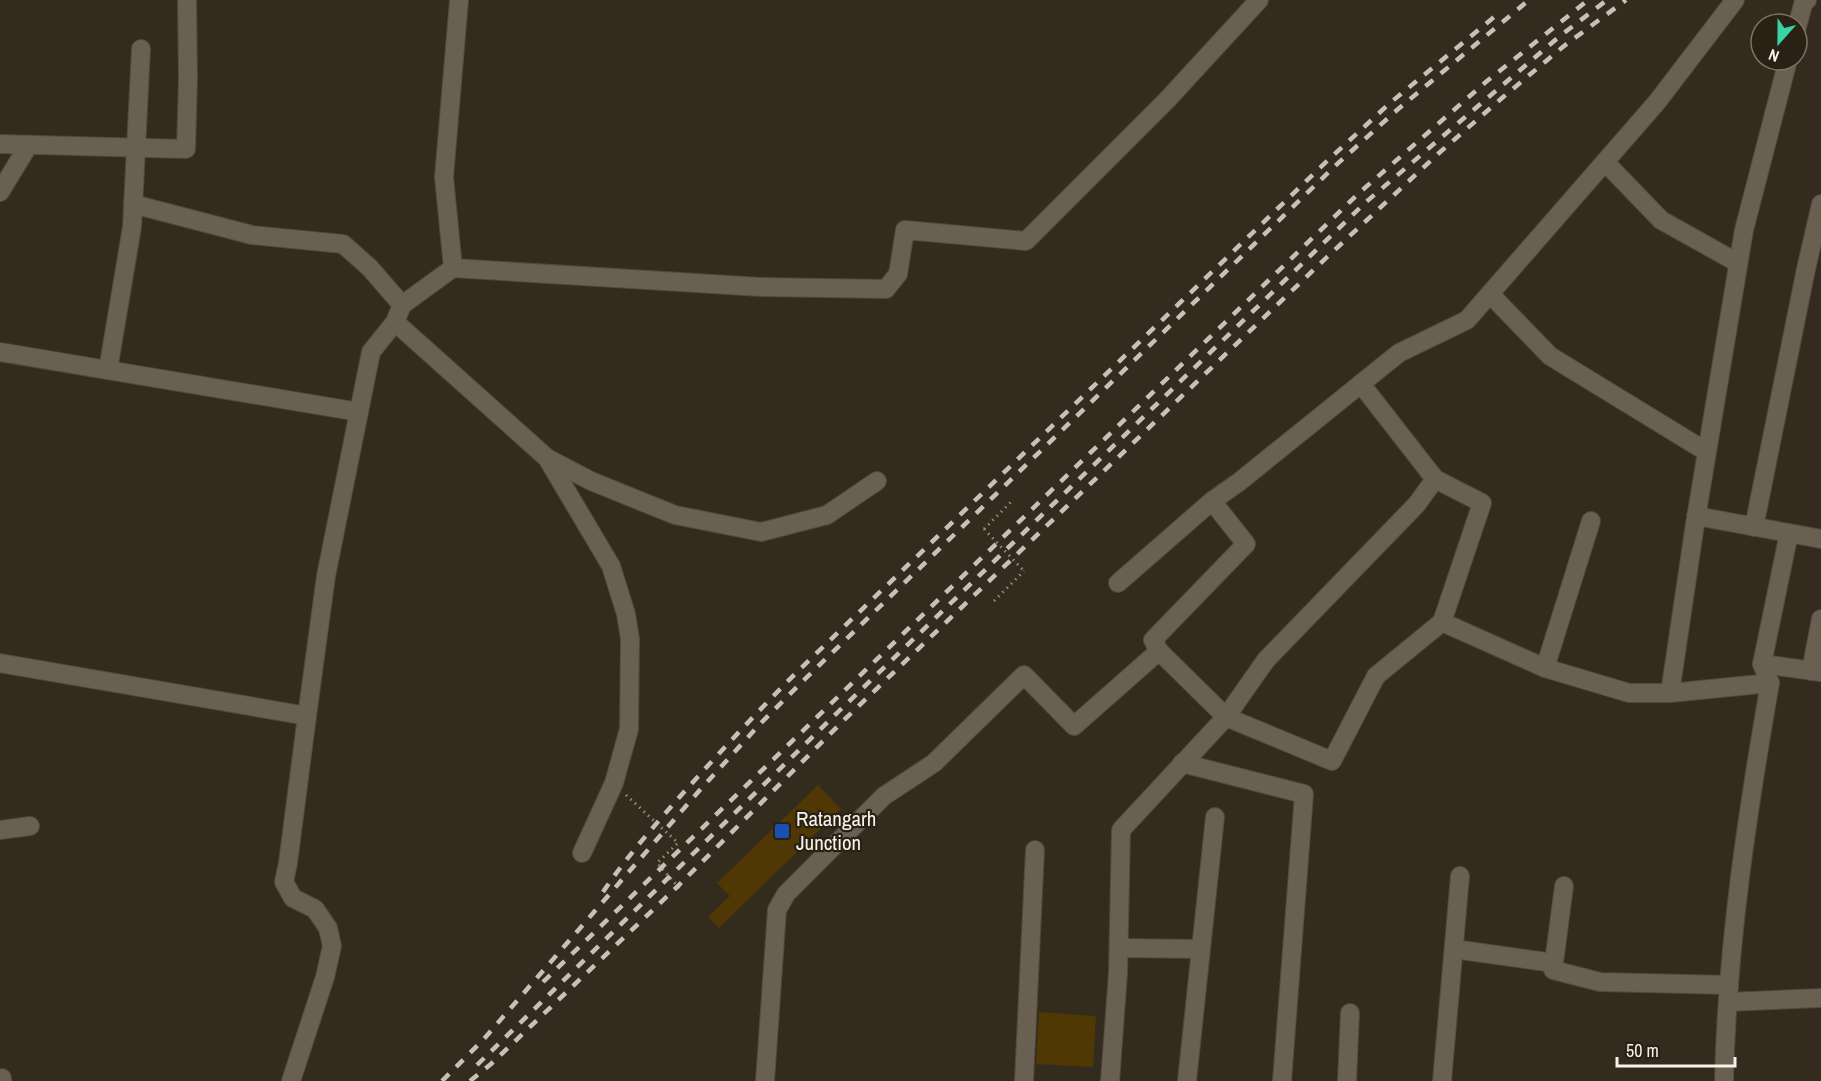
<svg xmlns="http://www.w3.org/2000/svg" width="1821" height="1081" font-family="'Archivo Narrow',sans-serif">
	<rect width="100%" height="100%" fill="#332b1e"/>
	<g fill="#503804">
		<path d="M818,785l23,24 -122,119 -11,-11 22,-21 -13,-13z"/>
		<path d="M1039,1012l57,4 -3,51 -57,-3z"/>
	</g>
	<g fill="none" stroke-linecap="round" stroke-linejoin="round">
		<defs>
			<g id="minor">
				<path d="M1797,27l7,-26 3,-1"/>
				<path d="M0,144l186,5 2,-70 -1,-79"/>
				<path d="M1605,162l56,58 77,43"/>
				<path d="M0,192l28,-46"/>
				<path d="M133,204l119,31 91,9 27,24 32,37"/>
				<path d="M453,268l308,19 125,2 12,-15 7,-44 121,11 141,-141 92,-100"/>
				<path d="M1490,294l60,62 157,96"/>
				<path d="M395,322l152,136 64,108 15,48 4,25 -1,90 -15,54 -32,70"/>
				<path d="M0,352l359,60"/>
				<path d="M108,370l24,-143 9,-178"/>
				<path d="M1361,384l74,95 47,24 -40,119 103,46 84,25h41"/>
				<path d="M549,459l42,22 84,34 86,17 66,-17 50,-34"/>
				<path d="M1435,479l-18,25 -151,156 -40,57 106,44 44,-85 66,-54"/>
				<path d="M1696,516l125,23"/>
				<path d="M1754,527l52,-258 15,-65"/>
				<path d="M1118,583l94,-82 27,-19 160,-129 68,-33 190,-218 78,-102"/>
				<path d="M0,663l307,53 19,-140 45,-224 24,-30 7,-17 51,-37 -9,-91 15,-177"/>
				<path d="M1762,664l59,8"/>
				<path d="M1545,668l46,-147"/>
				<path d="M1811,671l10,-52"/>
				<path d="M1770,683l-8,-19 27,-131"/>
				<path d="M1182,763l122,31 -22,287"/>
				<path d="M0,830l30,-4"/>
				<path d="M1564,886l-11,84 47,12 129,3"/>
				<path d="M1119,948l82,1"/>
				<path d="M1454,949l100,14"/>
				<path d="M1728,1002l93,-4"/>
				<path d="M2,1078v3"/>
				<path d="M291,1081l34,-104 7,-31 -4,-18 -13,-19 -22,-11 -9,-16 4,-19 19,-147"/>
				<path d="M765,1081l12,-171 9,-16 98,-98 50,-33 90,-88 50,51 85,-75 -6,-11 93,-96 -34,-43"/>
				<path d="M1024,1081l11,-231"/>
				<path d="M1110,1081l8,-108 3,-143 105,-113 -67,-66"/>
				<path d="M1187,1081l28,-264"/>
				<path d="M1347,1081l3,-68"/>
				<path d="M1442,1081l18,-205"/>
				<path d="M1724,1081c3,-134 23,-266 46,-398l-100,10 25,-169 49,-294 44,-170"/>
			</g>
		</defs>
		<use href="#minor" stroke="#50493d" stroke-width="20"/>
		<g stroke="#938c81" stroke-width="3" stroke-dasharray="1.5 4.5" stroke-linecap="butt">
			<path d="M984,529l29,-29"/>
			<path d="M994,601l30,-30"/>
			<path d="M626,795l52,48 -21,20 24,27"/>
		</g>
		<use href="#minor" stroke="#696051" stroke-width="18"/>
		<g stroke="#c7c0b7" stroke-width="4.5" stroke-dasharray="10 10" stroke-linecap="butt">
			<path d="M603,892c24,-36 53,-68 81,-100 37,-41 74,-81 113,-120l530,-511 63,-58 109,-90"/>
			<path d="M543,982l816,-789 128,-112 101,-81"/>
			<path d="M477,1065l361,-353 528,-510 194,-166 47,-36"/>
			<path d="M442,1081l41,-41 216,-249 61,-67 45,-45 530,-513 62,-56 132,-110"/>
			<path d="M470,1081l21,-17 187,-178 165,-165 483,-463 113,-105 63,-55 62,-52 62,-46"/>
		</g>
		<path stroke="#938c81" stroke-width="3" stroke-dasharray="1.5 4.5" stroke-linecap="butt" d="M984,529l40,42"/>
	</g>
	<rect fill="#1a4fb4" stroke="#292114" stroke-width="2" x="774" y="823" width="16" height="16" rx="3"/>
	<g text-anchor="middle" stroke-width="4.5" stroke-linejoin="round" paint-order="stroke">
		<g font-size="21" fill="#f8f2ea" stroke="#292114" text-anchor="start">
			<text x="796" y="826">Ratangarh<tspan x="796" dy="24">Junction</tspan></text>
		</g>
	</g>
	<g transform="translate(1779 42) rotate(201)"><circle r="28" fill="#292114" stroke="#7c756a" stroke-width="1.5"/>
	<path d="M0-4.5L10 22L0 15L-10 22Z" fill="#38d4a6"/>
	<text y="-9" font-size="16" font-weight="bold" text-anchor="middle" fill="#f8f2ea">N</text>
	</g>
	<path d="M1617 1057v9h118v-9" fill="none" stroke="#f8f2ea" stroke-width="3"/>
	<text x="1626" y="1057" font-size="18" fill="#f8f2ea" stroke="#292114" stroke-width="4.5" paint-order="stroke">50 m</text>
</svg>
